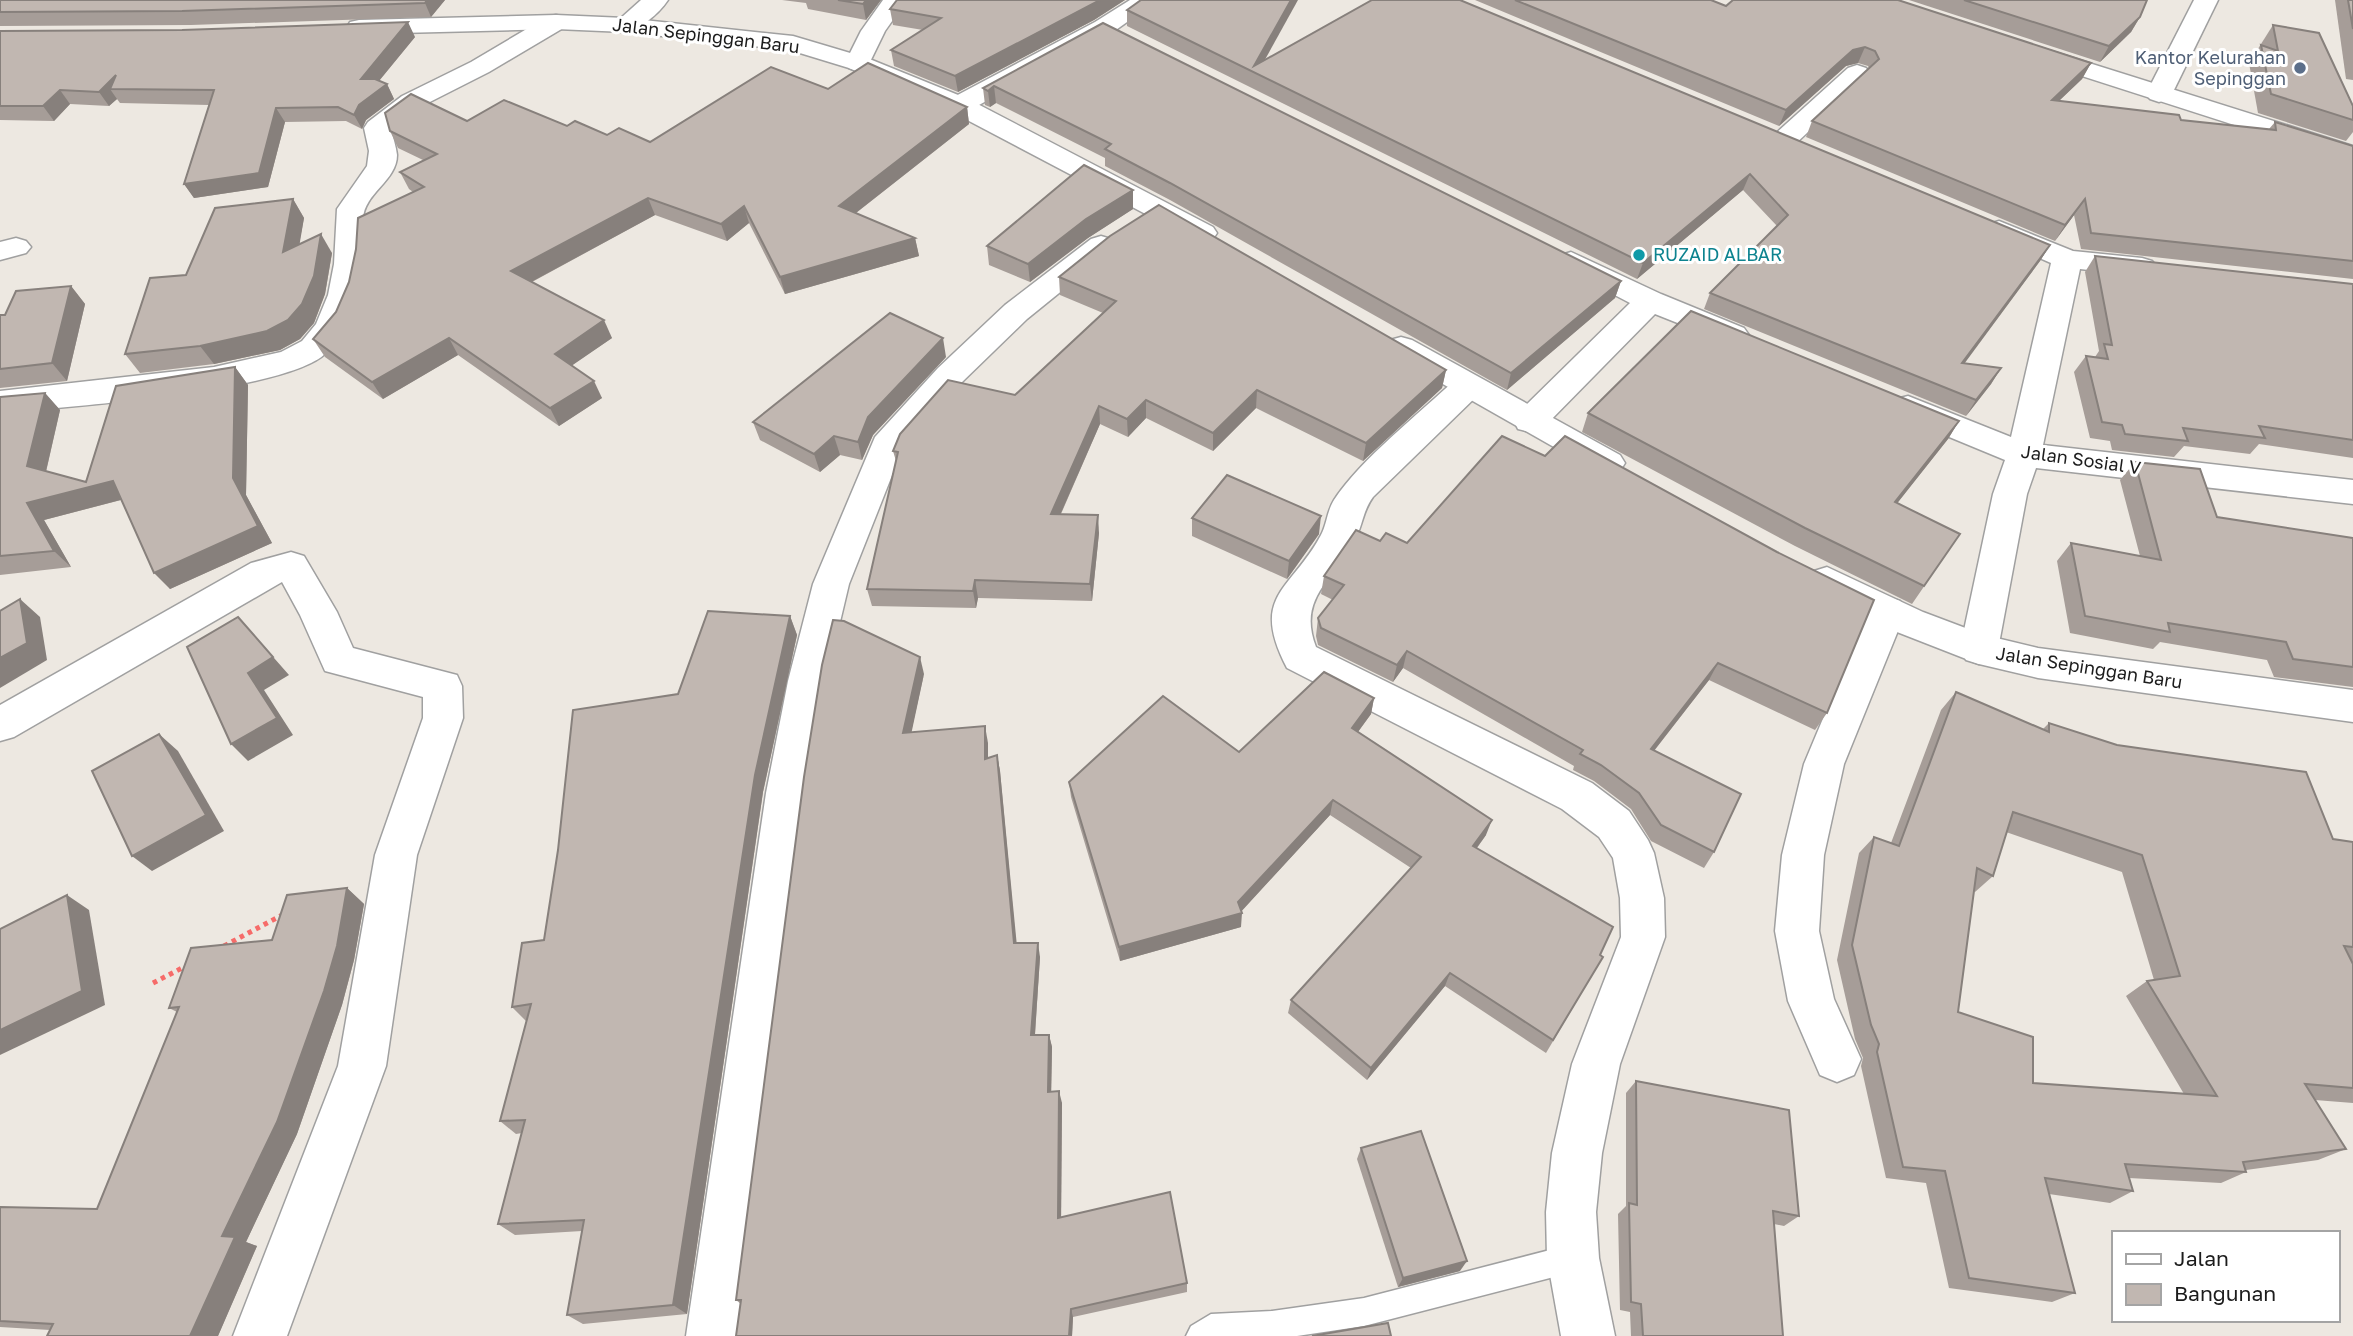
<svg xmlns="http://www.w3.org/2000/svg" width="2353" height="1336" font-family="'Golos Text',sans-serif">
	<rect width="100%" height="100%" fill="#ede8e1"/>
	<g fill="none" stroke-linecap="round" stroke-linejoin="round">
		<defs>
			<path id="service" d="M1573,1244l10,4 4,10 -4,10 -10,4 -209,54 -67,10h-111l5,-10 20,-12 61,-3 92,-13z"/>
			<g id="minor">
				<path d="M641,0h27c-10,15 -33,35 -52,30l-3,-5z"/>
				<path d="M883,0h24l-22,31 -18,37 -9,3 -9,-3 -4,-5 16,-32z"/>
				<path d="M1130,0h28l-45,32 -145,79 -9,2 -9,-2 -4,-6 4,-6 145,-77z"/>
				<path d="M2194,0h24l-46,94 -4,5 -9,3 -9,-3 -4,-5z"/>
				<path d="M556,15l9,2 3,5 -3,5 -76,45 -69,35 -29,22c2,9 5,17 6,26 0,26 -33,38 -34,64 0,6 2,11 2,16 2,41 -9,88 -39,118 -39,39 -264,54 -326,60v-22l214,-24 67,-15 21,-11 14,-17 12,-29 6,-31 3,-55 30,-43 2,-15 -5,-23 4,-6 34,-26 69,-34 76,-45z"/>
				<path d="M1857,65l9,3 4,5 -4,5 -73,68 -9,2 -9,-2 -4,-6 4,-6 73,-66z"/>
				<path d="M1999,221l74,30 69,7 10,3 5,6 -5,6 -10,3 -62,-7 -37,176 310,35v24l-317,-36 -9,26 -29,155 -6,11 -13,4 -13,-4 -6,-11 33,-155 12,-34 -109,-45 -4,-8 4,-8 12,-3 103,41 40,-174 -62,-27 -4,-6 4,-6z"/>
				<path d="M1101,236l10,3 5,6 -5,6 -84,68 -67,65 -58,66 -53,134 -23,97 -18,112 -68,543h-54l80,-543 22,-112 25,-97 62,-147 63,-69 67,-63 86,-66z"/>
				<path d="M16,238l10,3 5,6 -5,6 -26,7v-18z"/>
				<path d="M1571,252l90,42 83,34 5,7 -5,7 -11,3 -78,-31 -113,115 -12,3 -12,-3 -4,-8 4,-8 112,-110 -69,-36 -5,-6 5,-6z"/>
				<path d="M1468,375l11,3 5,8 -5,8 -106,103c-11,15 -10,29 -19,44 -21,40 -57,57 -38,106l276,136 37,28 19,29 6,13 10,45 1,39 -45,127 -18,89 -6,59 3,46 16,78h-54l-14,-78 -1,-46 6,-59 20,-89 49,-127 -1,-39 -7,-40 -14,-21 -37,-28 -275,-141c-38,-73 4,-77 34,-133 6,-11 6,-24 13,-35 27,-41 86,-87 123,-122z"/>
				<path d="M291,552l13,4 33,56 16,36 104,27 5,11 1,32 -46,137 -31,211 -99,270h-54l105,-270 37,-211 48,-137v-21l-98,-26 -25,-56 -18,-33 -268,155 -14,4v-36l251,-142z"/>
				<path d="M1887,597l13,4 6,10 -62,153 -20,91 -5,76 15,68 27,60 -7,16 -17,7 -17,-7 -32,-74 -13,-70 7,-76 22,-91 64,-153 6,-10z"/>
			</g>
			<g id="tertiary">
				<path d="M556,15l69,3 168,18 74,22 101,41 245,128 4,6 -4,6 -10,3 -10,-3 -243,-128 -101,-43 -59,-18 -165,-18 -69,-3 -197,5 -9,-2 -3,-5 3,-5 9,-2z"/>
				<path d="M2038,47l315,99v17l-324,-104 -3,-5 3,-5z"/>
				<path d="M1401,337l11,3 208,115 5,8 -5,8 -12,4 -12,-4 -206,-117 -5,-7 5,-7z"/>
				<path d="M1827,567l96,45 61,23 54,13 315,42v32l-315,-44 -59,-14 -82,-32 -83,-41 -5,-10 5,-10z"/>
			</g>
		</defs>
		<use href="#service" stroke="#a0a0a0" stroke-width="3"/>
		<use href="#minor" stroke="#a0a0a0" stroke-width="3"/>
		<use href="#tertiary" stroke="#a0a0a0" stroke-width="3"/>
		<g stroke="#f66b69" stroke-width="5" stroke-dasharray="4.5 4.5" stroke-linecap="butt">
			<path d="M224,946l60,-32"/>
			<path d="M153,983l35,-18"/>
		</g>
		<use href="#service" fill="#fff" fill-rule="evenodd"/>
		<use href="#minor" fill="#fff" fill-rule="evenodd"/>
		<use href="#tertiary" fill="#fff" fill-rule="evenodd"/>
	</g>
	<g fill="#a69d98" fill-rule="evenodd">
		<path d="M0,0h445l-14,17 -240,8 -191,1z"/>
		<path d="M782,0h99l-15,20 -58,-11 -2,-6z"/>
		<path d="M897,0h228l-31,20 -136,72 -64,-26 -3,-16 32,-20 -30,-5 -3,-16z"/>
		<path d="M1475,0h236l15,6 365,57 -9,16 -23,22 122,19 88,9 6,-7 78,24v133l-272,-30 -7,-34 -19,26 -249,-104 6,-16 57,-53 -1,-2 -10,-3 -12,3 -67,60z"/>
		<path d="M1909,0h238l-7,17 -9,15 -31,30z"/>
		<path d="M2335,0h18v80l-7,-1z"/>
		<path d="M1127,10l138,49 785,186 -10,16 -76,102 37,5 -10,16 -25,32 -262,-107 6,-16 67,-67 -34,-36 -106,89 -510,-253z"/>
		<path d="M1103,23l518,258 -6,17 -108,92 -337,-190 -65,-34v-8l-109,-55 -6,4 -5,-2 -2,-17z"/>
		<path d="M2273,25l80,81v26l-7,9 -88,-28 -9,-50z"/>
		<path d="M0,31l415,6 -36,44 8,3 7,15 -28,21 -4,9 -16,-8 -61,1 -17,65 -74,11 -10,-14 25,-79 -89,-2 -3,-4 -8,7 -39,-2 -16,17 -54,-1z"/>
		<path d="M828,89l139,18 2,17 -113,89 59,25 4,18 -134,38 -36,-71 -22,18 -72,-26 -123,67 80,56 -40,27 30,33 -43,28 -101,-71 -75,44 -58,-42 -12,-18 23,-27 13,-30 7,-33 57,-57 -4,-3 -9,-17 23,-12 -25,-12 -8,-17 77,-10 100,5 40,9 43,7z"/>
		<path d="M1133,190v19l-45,29 -58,44 -41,-17 -2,-19z"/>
		<path d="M293,199l11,19 -5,26 33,9 -7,41 -11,29 -14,16 -20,11 -66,14 -74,9 -15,-19 61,-79z"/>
		<path d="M2095,256l258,28v174l-94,-14 -9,10 -66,-8 -10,11 -62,-7 -2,-9 -20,-3 -16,-66 12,-16 9,1 4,-6 -14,-79z"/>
		<path d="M1059,277l387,93 -4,18 -79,73 -107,-53 -43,43 -67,-33 -18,19 -28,-13 -39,90 38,19 -7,68 -114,-3 -2,10 -104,-2 -5,-17 29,-128 -3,-10 122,-56 88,-82 -43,-18z"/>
		<path d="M71,286l14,18 -18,77 -67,7v-73h5z"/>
		<path d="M946,357l-73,78 -11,25 -22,-5 -20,17 -60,-32 -7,-18z"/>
		<path d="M235,367l13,18 -2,110 26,48 -102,46 -49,-89 -77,20 27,47 -71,8v-178l45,-4 15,17 -14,62 40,10z"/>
		<path d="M1588,413l371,8 -11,18 -51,64 63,31 -48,70 -117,-58 -213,-114z"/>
		<path d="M1502,436l325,277 -12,17 -106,-50 -55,71 60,101 -10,16 -53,-27 -20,-32 -37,-28 -21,-11 1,-4 -171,-98 -10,14 -75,-37 -2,-9 2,-18 15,-18 -12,-6 3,-18 56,-35 27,2z"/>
		<path d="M2135,462l82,55 136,21v149l-79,-10 -7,-17 -107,-18 -7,7 -83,-16 -13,-72 14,-18 69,13 -20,-76z"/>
		<path d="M1192,518l127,16 -32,45 -95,-43z"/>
		<path d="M790,616l7,19 -34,157 -76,522 -104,10 -16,-9 15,-84 -67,4 -17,-11 24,-91 -6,1 -16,-13 27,-99 -15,-15 32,-67 134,-246z"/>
		<path d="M924,674l-13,58 77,11v15l9,-3 3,16 16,172 24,14 -5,78h14l3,12 -1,44 11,12 -1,114 126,66v9l-114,25 -1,19h-336l5,-32 -5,-4z"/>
		<path d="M1956,692l87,37 6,-6 284,116 20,3v261l-38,-3 31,49 -28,11 -72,10v2l-25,11 -92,-5 4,13 -23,12 -61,-9 26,99 -23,9 -103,-14 -23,-105 -40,-5 -25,-112 2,-8 -8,-19 -18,-79 22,-107 15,-16 17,6 50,-133zM2006,832l116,40 32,108 -7,1 -21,15 58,98 -151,-11 -75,-71 16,-121 1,1 18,-16z"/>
		<path d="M1374,698l-3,16 -13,18 128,103 -9,13 126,109 -57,96 -101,-67 -78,94 -79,-67 3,-13 120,-132 -81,-53 -89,96v16l-121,34 -49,-164 -2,-15 170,-30z"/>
		<path d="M347,888l17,16 -10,56 -12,45 -45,129 -51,108 11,4 -39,90h-171l3,-6 -50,-3v-120l97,2 80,-197 -8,-4z"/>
		<path d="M1636,1081l163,135 -15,10 -10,-2 9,112h-152l-1,-24 -10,-2 -2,-96 8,-8v-113z"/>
		<path d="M1361,1148l99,123 -62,16 -41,-128z"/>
	</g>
	<g fill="#87807c">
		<path d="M427,0h18l-14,17 -6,-14z"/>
		<path d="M866,0h15l-15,20 -3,-16z"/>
		<path d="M1100,0h25l-31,20 -136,72 -3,-16z"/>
		<path d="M1291,0h7l-41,74 -3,-8z"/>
		<path d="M2140,17l-9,15 -31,30 9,-16z"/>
		<path d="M408,22l7,15 -46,56 -8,-14z"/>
		<path d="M1865,47l-7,16 -12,3 -67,60 7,-16 67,-60z"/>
		<path d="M2091,63l-9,16 -38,36 8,-15z"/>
		<path d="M116,75l-6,14 7,10 -8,7 -10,-14z"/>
		<path d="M387,84l7,15 -28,21 -4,9 -8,-14 5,-10z"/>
		<path d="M994,86l2,17 -6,4 -2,-16z"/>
		<path d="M60,90l10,14 -16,17 -11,-15z"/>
		<path d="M967,107l2,17 -126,99 -4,-17z"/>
		<path d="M276,108l9,14 -17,65 -74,11 -10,-14z"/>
		<path d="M1750,174l-7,16 -106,89 6,-16z"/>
		<path d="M1133,190v19l-45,29 -58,44 -2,-18 58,-45z"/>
		<path d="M648,198l7,17 -135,73 -9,-17z"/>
		<path d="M293,199l11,19 -9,53 -12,-19z"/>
		<path d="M2085,199l-11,16 -19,26 10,-16z"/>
		<path d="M744,206l5,17 -22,18 -6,-17z"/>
		<path d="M321,234l11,19 -7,41 -11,29 -14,16 -20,11 -66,14 -14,-18z"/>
		<path d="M915,238l4,18 -134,38 -5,-17z"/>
		<path d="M2050,245l-10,16 -87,118 9,-16z"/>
		<path d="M1621,281l-6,17 -108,92 4,-17z"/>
		<path d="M71,286l14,18 -18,77 -15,-18z"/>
		<path d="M604,320l8,18 -48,33 -9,-17z"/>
		<path d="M449,338l9,17 -75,44 -11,-17z"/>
		<path d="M943,338l3,19 -73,78 -11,25 -4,-18 10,-25z"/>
		<path d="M235,367l13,18 -2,110 26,48 -102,46 -16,-16 79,-95z"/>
		<path d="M2001,368l-10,16 -25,32 10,-16z"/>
		<path d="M1446,370l-4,18 -79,73 3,-18z"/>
		<path d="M594,381l8,17 -43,28 -9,-18z"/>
		<path d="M1257,390l-1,18 -43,43v-18z"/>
		<path d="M45,393l15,17 -17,74 -16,-18z"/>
		<path d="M1146,400v18l-18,19 -1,-18z"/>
		<path d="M1099,406l1,18 -47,107 -2,-17z"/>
		<path d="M1959,421l-11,18 -64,81 11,-18z"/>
		<path d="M834,436l6,19 -20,17 -6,-18z"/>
		<path d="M113,481l15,17 -84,22 27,47 -17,-16 -27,-48z"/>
		<path d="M1098,515l1,18 -7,68 -2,-17z"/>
		<path d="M1321,516l-2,18 -32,45 2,-18z"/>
		<path d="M975,580l3,18 -2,10 -3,-17z"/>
		<path d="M20,599l20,18 7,43 -47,28v-30z"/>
		<path d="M790,616l7,19 -34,157 -76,522 -14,-9 82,-530z"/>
		<path d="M238,617l51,58 -25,15 29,45 -45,26 -17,-17 17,-71z"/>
		<path d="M1407,651l-4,17 -10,14 4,-17z"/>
		<path d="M920,657l4,17 -16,75 -5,-16z"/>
		<path d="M1718,663l-9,17 -67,86 9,-17z"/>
		<path d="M1374,698l-3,16 -22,30 3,-16z"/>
		<path d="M985,726l3,17v32l-3,-16z"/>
		<path d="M159,734l19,17 46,80 -72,40 -20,-15z"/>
		<path d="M997,755l3,16 18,186 -4,-14z"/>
		<path d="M1333,800l-3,15 -91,99 3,-1 -1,14 -121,34 -1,-14 119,-45z"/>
		<path d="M1492,820l-6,15 -19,26 6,-15z"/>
		<path d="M347,888l17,16 -10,56 -12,45 -45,129 -51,108 11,4 -39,90h-28l32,-100z"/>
		<path d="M67,895l22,15 16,95 -105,50v-25z"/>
		<path d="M1038,943l2,14 -6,91 -3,-13z"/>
		<path d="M1450,973l-5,13 -78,94 4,-12z"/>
		<path d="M1049,1035l3,12 -1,56 -3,-11z"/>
		<path d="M1059,1091l3,12 -1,124 -3,-9z"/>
		<path d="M1467,1261l-7,10 -62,16 5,-9z"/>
		<path d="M1071,1309l2,8 -1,19h-3z"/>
	</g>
	<g fill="#c1b7b1" stroke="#87807c" stroke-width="2" fill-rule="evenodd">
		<path d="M0,0h427l-2,3 -243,8 -182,1z"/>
		<path d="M838,0h28l-3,4z"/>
		<path d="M897,0h203l-145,76 -64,-26 50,-32 -51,-9z"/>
		<path d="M1141,0h150l-37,66 118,-66h88l590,245 -88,118 39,5 -25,32 -266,-107 78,-78 -38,-41 -107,89 -516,-253z"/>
		<path d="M1515,0h196l15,6 7,-6h165l193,63 -39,37 127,15 2,5 95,10 -1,-8 78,24v115l-262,-28 -6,-34 -20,26 -253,-104 67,-62 -4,-8 -10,-4 -12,3 -67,60z"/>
		<path d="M1964,0h183l-7,17 -31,29z"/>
		<path d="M2348,0h5v29z"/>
		<path d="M408,22l-47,57h14l12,5 -28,21 -5,10 -16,-8 -62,1 -17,65 -75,11 30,-94 -104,-1 6,-14 -17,17 -39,-2 -17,16h-43v-75l182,-1z"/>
		<path d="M1103,23l518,258 -110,92 -341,-190 -65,-34 6,-5 -117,-58 -6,5 -5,-3z"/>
		<path d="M2273,25l46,8 34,73v14l-82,-26 -10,-49 17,6z"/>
		<path d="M868,63l99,44 -128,99 76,32 -135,39 -36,-71 -23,18 -73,-26 -137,73 93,49 -49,34 39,27 -44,27 -101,-70 -77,44 -59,-43 23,-27 13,-30 7,-33 2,-31 66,-31 -24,-15 37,-18 -47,-23 -5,-18 26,-19 56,27 37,-21 63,26 8,-5 32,14 12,-7 31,14 121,-75 57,22z"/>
		<path d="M1084,165l49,25 -47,29 -58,45 -41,-18z"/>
		<path d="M293,199l-10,53 38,-18 -7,42 -12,28 -14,16 -21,11 -67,15 -75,8 25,-76 36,-3 29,-67z"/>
		<path d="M1159,205l287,165 -80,73 -109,-53 -44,43 -67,-33 -19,19 -28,-13 -48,108 47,1 -8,69 -115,-4 -2,11 -106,-2 31,-137 -5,-1 7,-17 48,-54 67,15 101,-94 -57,-24 51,-41z"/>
		<path d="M2095,256l258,28v156l-94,-14 6,12 -82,-10 5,13 -63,-7 -3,-9 -20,-3 -16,-66 22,3 -4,-15 8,1z"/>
		<path d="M71,286l-19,77 -52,6v-54h5l11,-24z"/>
		<path d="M1691,311l268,110 -64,81 65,32 -36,52 -119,-58 -217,-115z"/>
		<path d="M890,313l53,25 -75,79 -10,25 -24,-6 -20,18 -61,-32z"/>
		<path d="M235,367l-2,111 25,48 -104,47 -41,-92 -86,22 27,48 -54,5v-159l45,-4 -18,73 59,16 30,-96z"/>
		<path d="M1502,436l43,20 20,-20 212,116 97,48 -47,113 -109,-50 -67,86 90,45 -27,58 -53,-27 -22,-32 -38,-28 -21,-11 3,-4 -176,-99 -10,14 -76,-37 -3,-10 26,-33 -20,-9 32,-46 24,11 6,-8 21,10z"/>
		<path d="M2135,462l65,7 17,48 136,21v129l-60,-8 -7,-17 -118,-19 2,9 -85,-16 -14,-73 90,17z"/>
		<path d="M1227,475l94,41 -32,45 -97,-43z"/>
		<path d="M20,599l7,44 -27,15v-47z"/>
		<path d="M708,611l82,5 -35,159 -82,530 -106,10 17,-95 -86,4 27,-104 -25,1 31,-117 -19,3 10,-64 22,-3 14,-90 15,-140 105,-16z"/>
		<path d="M238,617l35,40 -25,16 29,45 -46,26 -44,-97z"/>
		<path d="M833,620l11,1 76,36 -17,76 82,-7v33l12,-4 17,188h24l-7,92h18l-1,57 11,-1 -1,127 112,-26 17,91 -116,26 -2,27h-333l5,-36h-5l68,-523 18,-112z"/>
		<path d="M1324,672l50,26 -22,30 140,92 -19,26 140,81 -13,28 3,2 -50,83 -103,-67 -79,95 -80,-68 130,-143 -88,-57 -95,102 4,11 -123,34 -50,-165 94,-86 76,56z"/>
		<path d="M1956,692l93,40v-9l68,22 189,27 27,67 20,3v105l-9,-1 9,18v124l-48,-4 41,65 -103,13 3,10 -121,-8 8,27 -88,-13 30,115 -106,-15 -24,-107 -42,-4 -26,-115 2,-8 -8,-19 -19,-80 22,-108 25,9zM2013,812l129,43 38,121 -33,5 70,115 -184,-13v-46l-75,-25 19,-144 16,8z"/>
		<path d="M159,734l47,81 -74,41 -40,-85z"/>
		<path d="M347,888l-10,58 -13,45 -47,131 -55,114 13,1 -45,99h-143l6,-12 -53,-3v-114l97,2 82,-202 -10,1 22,-60 81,-8 15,-45z"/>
		<path d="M67,895l15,96 -82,39v-101z"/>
		<path d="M1636,1081l153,29 10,106 -26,-5 10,125h-140l-2,-32 -10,-2 -2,-99 8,2z"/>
		<path d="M1421,1131l46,130 -64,17 -42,-130z"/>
		<path d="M1388,1323l3,13h-79z"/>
	</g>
	<circle fill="#5c6f8a" stroke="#fff" stroke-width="2.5" cx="2300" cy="68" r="7"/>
	<circle fill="#0f9aa8" stroke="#fff" stroke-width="2.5" cx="1639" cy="255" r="7"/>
	<g text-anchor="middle" stroke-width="6" stroke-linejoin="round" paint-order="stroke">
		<g font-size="18" fill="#1c1c1c" stroke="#fff">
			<text transform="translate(706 36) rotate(7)" y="6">Jalan Sepinggan Baru</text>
			<text transform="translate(2081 460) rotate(8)" y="6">Jalan Sosial V</text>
			<text transform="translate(2089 668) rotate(9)" y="6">Jalan Sepinggan Baru</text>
		</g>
		<g font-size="18" fill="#4e5e75" stroke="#fff" text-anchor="end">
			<text x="2286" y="64">Kantor Kelurahan<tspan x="2286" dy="21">Sepinggan</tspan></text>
		</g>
		<g font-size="18" fill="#0d838f" stroke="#fff" text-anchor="start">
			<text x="1653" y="261">RUZAID ALBAR</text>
		</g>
	</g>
	<rect x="2112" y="1231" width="228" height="91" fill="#ffffff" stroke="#a4a4a4" stroke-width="2"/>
	<rect x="2126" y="1254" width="35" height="10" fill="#ffffff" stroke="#a4a4a4" stroke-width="2"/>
	<text x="2174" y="1266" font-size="21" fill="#1c1c1c">Jalan</text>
	<rect x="2126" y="1284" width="35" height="21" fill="#c1b7b1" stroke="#a4a4a4" stroke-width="2"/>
	<text x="2174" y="1301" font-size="21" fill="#1c1c1c">Bangunan</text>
</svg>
